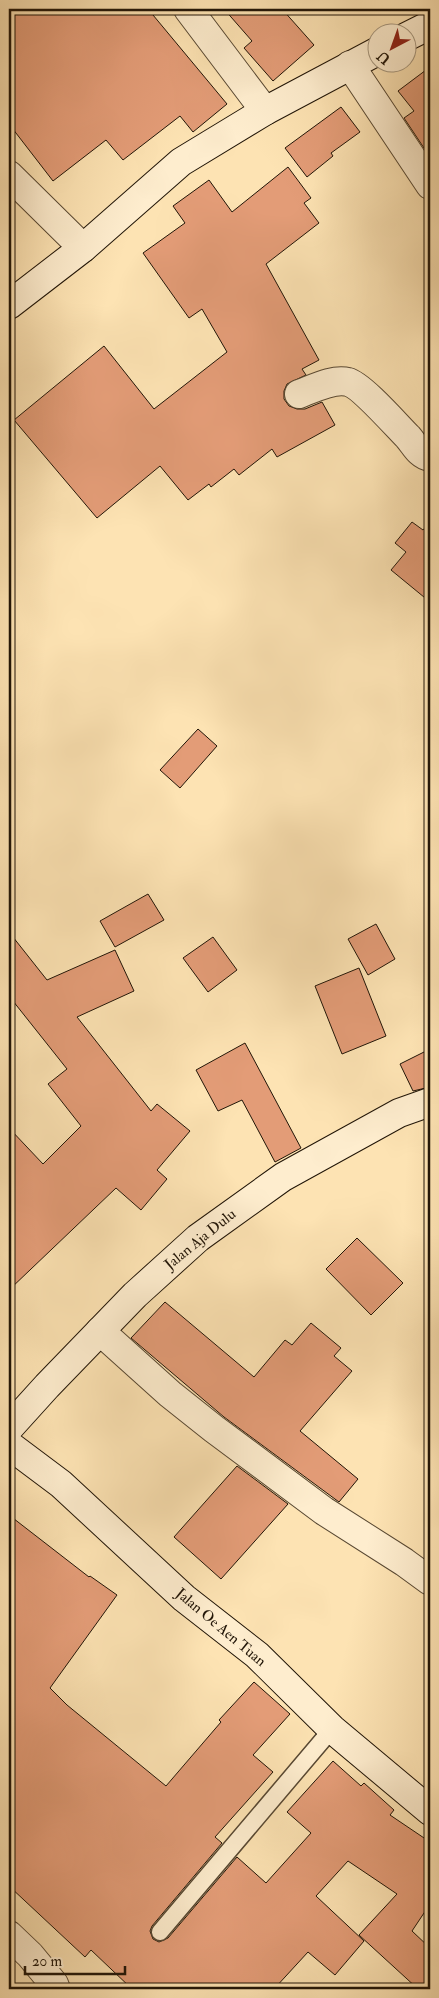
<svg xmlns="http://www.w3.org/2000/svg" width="439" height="1998" font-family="'IM FELL Double Pica',serif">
	<rect width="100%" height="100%" fill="#fde3b3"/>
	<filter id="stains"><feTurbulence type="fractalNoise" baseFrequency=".004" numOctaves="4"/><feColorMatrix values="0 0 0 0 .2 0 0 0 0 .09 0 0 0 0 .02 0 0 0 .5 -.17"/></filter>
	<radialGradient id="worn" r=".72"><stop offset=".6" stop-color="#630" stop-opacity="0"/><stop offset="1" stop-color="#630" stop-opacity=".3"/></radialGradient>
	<g fill="#e39c77" stroke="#211507">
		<path d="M9,9h139l79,95 -34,28 -13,-16 -57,44 -17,-20 -53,41 -44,-57z"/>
		<path d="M224,9h58l32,36 -41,36 -29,-33 8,-7z"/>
		<path d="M430,67v90l-26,-39 10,-7 -16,-20z"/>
		<path d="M341,107l19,25 -29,21 2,3 -26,21 -22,-29z"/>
		<path d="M288,167l23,31 -7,5 15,20 -53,41 53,96 -17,9 4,6 -19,9 -3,7v8l5,7 8,3h8l17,-7 13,23 -58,32 -5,-8 -33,26 -5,-6 -23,18 -2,-3 -21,16 -28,-34 -63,52 -83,-98 90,-74 50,63 73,-57 -25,-43 -13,9 -46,-65 42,-30 -12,-17 36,-26 23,32z"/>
		<path d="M412,522l11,8 7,-8v80l-39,-32 15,-18 -11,-9z"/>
		<path d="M198,729l19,17 -37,42 -20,-18z"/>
		<path d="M148,894l16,26 -49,27 -15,-26z"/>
		<path d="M376,924l19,35 -27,16 -20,-36z"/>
		<path d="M9,932l38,48 68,-30 19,41 -57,26 74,94 6,-7 33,27 -33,39 10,9 -26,31 -25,-22 -107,102v-162l34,36 38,-38 -33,-42 19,-15 -58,-73z"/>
		<path d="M213,937l24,33 -29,22 -25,-34z"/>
		<path d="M359,968l27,68 -44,18 -27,-68z"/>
		<path d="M245,1043l56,105 -26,14 -33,-62 -24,11 -22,-41z"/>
		<path d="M430,1049v38l-17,4 -13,-27z"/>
		<path d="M357,1238l46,45 -32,32 -45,-46z"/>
		<path d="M165,1302l89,75 31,-37 7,5 19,-22 30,25 -7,8 18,15 -52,60 58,48 -19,23 -115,-85 -93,-79z"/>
		<path d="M237,1466l51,38 -67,75 -47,-42z"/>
		<path d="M9,1515l80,62 1,-1 27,19 -67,93 17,17 99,81 55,-64 -2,-2 35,-38 36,32 -37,41 20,17 -58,65 7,6 -70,83 -2,5 3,8 6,3 9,-4 69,-81 29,26 45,-50 -24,-21 46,-51 28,25 3,-3 30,27 -4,5 40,27v62l-18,27 18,17v41h-12l-59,-54 38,-41 -49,-33 -32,35 48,45 -29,34 -27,-23 -34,37h-142l-41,-39 -6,7 -76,-71z"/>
	</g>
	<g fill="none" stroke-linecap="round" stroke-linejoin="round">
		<defs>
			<path id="lane" d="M160,1932l172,-203"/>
			<g id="street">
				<path d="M188,9l77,102"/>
				<path d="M350,65l80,120"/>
				<path d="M9,175l74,73"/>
				<path d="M299,394c14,-5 34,-16 49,-12 13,3 49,44 60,55 7,8 11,18 22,20"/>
				<path d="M100,1331l70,63 44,35 110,82 80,51 26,19"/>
				<path d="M9,1935l21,20 24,29 2,5"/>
			</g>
			<g id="secondary">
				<path d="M406,37l24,-12"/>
				<path d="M9,305l74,-57 98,-86 84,-51 111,-59"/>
				<path d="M9,1428l38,-42 88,-91 63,-57 85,-61 116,-64 31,-11"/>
				<path d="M9,1445l52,39 123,114 73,57 75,74 98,82"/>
			</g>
		</defs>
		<use href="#lane" stroke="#584832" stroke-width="19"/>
		<use href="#street" stroke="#584832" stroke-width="30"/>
		<use href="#secondary" stroke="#211507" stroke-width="30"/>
		<use href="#lane" stroke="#feedce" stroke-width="16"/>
		<use href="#street" stroke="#feedce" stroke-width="28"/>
		<use href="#secondary" stroke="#feedce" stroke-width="28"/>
	</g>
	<g text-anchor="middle" stroke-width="4" stroke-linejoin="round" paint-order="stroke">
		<g font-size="15" fill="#211507" stroke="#feedce">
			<text transform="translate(200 1239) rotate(-39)" y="5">Jalan Aja Dulu</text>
			<text transform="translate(221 1627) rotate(40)" y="5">Jalan Oe Aen Tuan</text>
		</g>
	</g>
	<rect width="439" height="1998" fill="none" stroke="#fde3b3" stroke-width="30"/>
	<rect x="10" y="10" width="419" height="1978" fill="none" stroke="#211507" stroke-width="2.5"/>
	<rect x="15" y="15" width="409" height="1968" fill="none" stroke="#211507"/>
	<g transform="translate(392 48) rotate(221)"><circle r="24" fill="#feedce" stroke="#a6977e"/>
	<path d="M0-4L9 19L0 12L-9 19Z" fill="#8f2418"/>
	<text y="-8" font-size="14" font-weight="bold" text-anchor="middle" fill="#211507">U</text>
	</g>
	<path d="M25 1966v8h100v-8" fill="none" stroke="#211507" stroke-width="2.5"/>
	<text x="32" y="1966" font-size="15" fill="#211507" stroke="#feedce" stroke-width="4" paint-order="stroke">20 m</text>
	<rect width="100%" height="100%" filter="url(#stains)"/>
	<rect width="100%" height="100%" fill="url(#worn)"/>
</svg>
